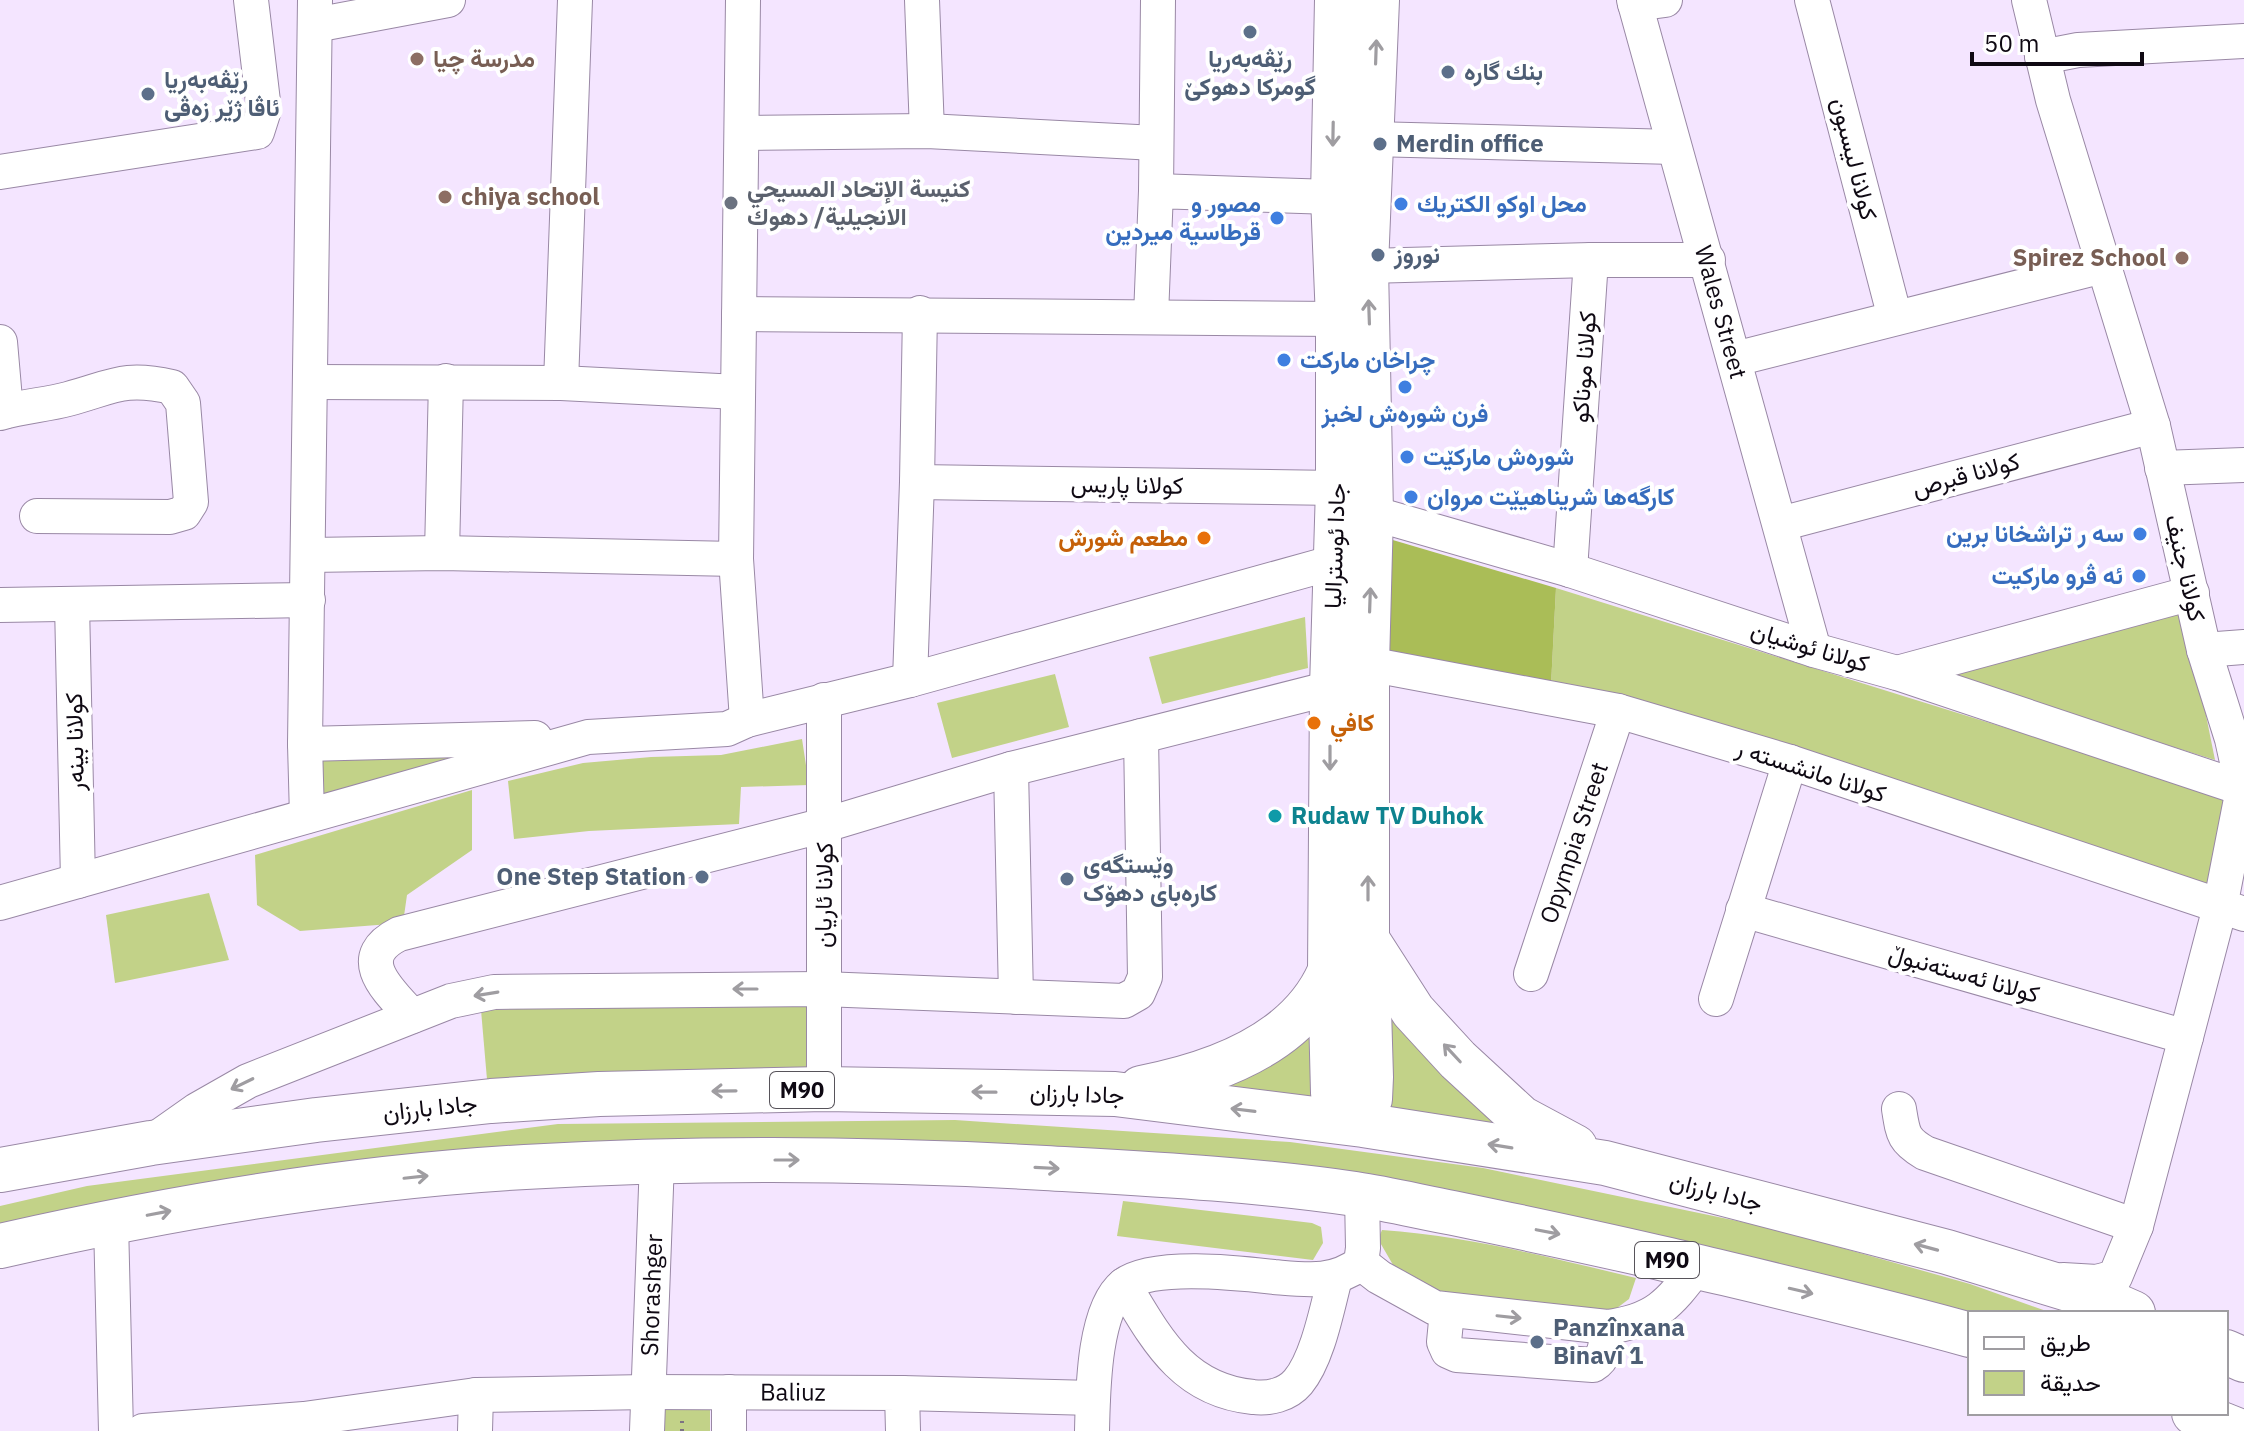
<svg xmlns="http://www.w3.org/2000/svg" width="2244" height="1431" font-family="'IBM Plex Sans',Vazirmatn,sans-serif">
	<rect width="100%" height="100%" fill="#f4e5ff"/>
	<g fill="#c2d288">
		<path d="M1556,588l675,210 -23,87 -657,-200z"/>
		<path d="M2184,606l31,154 -275,-86z"/>
		<path d="M1305,617l3,51 -146,36 -13,-47z"/>
		<path d="M1055,674l14,53 -117,31 -15,-55z"/>
		<path d="M588,737l-281,79 -2,-72z"/>
		<path d="M802,739l7,46 -68,2 -2,37 -150,7 -75,8 -6,-58 75,-18 68,-6 70,-2z"/>
		<path d="M472,790v60l-65,45 -4,28 -103,8 -43,-26 -2,-50z"/>
		<path d="M209,893l20,67 -114,23 -9,-68z"/>
		<path d="M1379,971l167,166 -164,-24z"/>
		<path d="M808,1001l6,78 -326,12 -7,-81z"/>
		<path d="M1319,1002l-3,100 -136,-16z"/>
		<path d="M955,1120l335,22 193,26 288,60 199,56 82,29h-82l-496,-117 -852,-47 -622,85v-28l87,-20 471,-62z"/>
		<path d="M1123,1201l189,22 9,4 2,16 -10,17 -196,-24z"/>
		<path d="M1382,1230c87,6 170,28 254,48l-7,21 -16,12 -163,-13 -54,-28 -18,-31z"/>
		<path d="M657,1406l53,2v23h-52z"/>
	</g>
	<path fill="#aabd57" d="M1386,538l170,50 -5,97 -168,-28z"/>
	<g fill="none" stroke-linecap="round" stroke-linejoin="round">
		<defs>
			<g id="minor">
				<path d="M743,0l-7,559 11,161"/>
				<path d="M922,0l5,131"/>
				<path id="s1" d="M1634,0l180,650"/>
				<path d="M1812,0l83,318"/>
				<path d="M2029,0l24,100 100,326 51,224 28,89 11,50 -23,118 -34,130 -50,189 -21,51 -18,5 -34,-2"/>
				<path d="M1635,4l30,-4"/>
				<path d="M315,25l133,-25"/>
				<path d="M2042,57l36,-7 166,-9"/>
				<path d="M742,133l185,-2 229,12"/>
				<path d="M1372,139l302,8"/>
				<path d="M0,172l257,-40 7,-22 -13,-110"/>
				<path d="M1156,191l2,-191"/>
				<path d="M1367,266l224,-6h117"/>
				<path d="M739,314l598,5"/>
				<path d="M1151,316l5,-125 176,6"/>
				<path d="M0,342l6,69"/>
				<path d="M1735,359l368,-93"/>
				<path d="M311,382l250,1 177,9"/>
				<path d="M561,383l14,-383"/>
				<path d="M0,413c22,-7 46,-8 68,-14 45,-12 55,-23 104,-12l11,16 8,99 -7,11 -14,4 -133,-1"/>
				<path d="M2162,468l82,-3"/>
				<path d="M917,482l420,6"/>
				<path d="M1372,513l198,57 244,80 83,23 347,116"/>
				<path d="M1780,524l373,-98"/>
				<path d="M442,553l4,-172"/>
				<path d="M309,555l133,-2 294,6"/>
				<path d="M1570,570l21,-310"/>
				<path d="M72,604l6,277"/>
				<path d="M0,605l308,-5"/>
				<path d="M2204,650l40,-3"/>
				<path d="M1368,664l250,47 172,51 454,152"/>
				<path d="M1897,673l295,-80"/>
				<path d="M910,680l7,-198 3,-169"/>
				<path d="M305,744l230,-6"/>
				<path d="M1011,769l5,228"/>
				<path d="M307,816l-2,-72 10,-744"/>
				<path d="M0,903l588,-166 139,-8 20,-9 163,-40 425,-118"/>
				<path d="M1743,910l443,127"/>
				<path id="s2" d="M1531,974l87,-263"/>
				<path d="M1716,999l74,-237"/>
				<path d="M412,1016c-23,-25 -61,-58 -13,-82l426,-109 186,-56 320,-81"/>
				<path d="M824,1089v-389"/>
				<path d="M1899,1109c4,25 4,31 26,44l211,73"/>
				<path d="M153,1141l44,-31 51,-29 203,-80 43,-9 329,-3 301,12 14,-8 7,-16 -4,-241"/>
				<path d="M111,1222l5,209"/>
				<path d="M1361,1263l18,14 56,31 172,19c48,-6 62,-23 90,-60"/>
				<path d="M1124,1285c33,55 59,105 129,112 16,2 34,-2 45,-15 20,-24 29,-74 37,-104"/>
				<path d="M1447,1311l-3,31 4,9 9,4 136,10c14,-8 13,-24 14,-38"/>
				<path d="M729,1392v39"/>
				<path d="M902,1393l191,5"/>
				<path id="s3" d="M143,1431l161,-12 172,-24 171,-3 255,1 1,38"/>
				<path d="M475,1431l1,-36"/>
				<path id="s4" d="M647,1431l10,-270"/>
				<path d="M1092,1431c1,-37 1,-121 32,-146 29,-22 115,-12 150,-8 34,3 59,7 87,-14l2,-15 -1,-53"/>
			</g>
			<path id="major" d="M1336,0l-4,197 5,122v169l-6,200 -2,285 3,120c10,14 25,20 39,6l1,-22 -4,-136v-277l4,-151 -5,-247 11,-266"/>
			<g id="highway">
				<path d="M1368,941l45,70 45,49 63,58 54,29"/>
				<path d="M1141,1088c72,-14 156,-43 188,-115"/>
				<path d="M0,1170l151,-27 165,-23 175,-19 108,-7 225,-5 291,5 248,31 242,38 342,89 154,47 32,14"/>
				<path d="M0,1246c172,-39 348,-69 525,-79 173,-10 347,-9 520,1 104,6 207,11 310,26 33,5 66,13 98,19 72,15 144,30 216,47 100,24 201,47 301,75"/>
				<path d="M2226,1352l18,8"/>
				<path d="M2194,1413l45,18"/>
			</g>
		</defs>
		<use href="#minor" stroke="#9988a5" stroke-width="36"/>
		<use href="#major" stroke="#9988a5" stroke-width="44"/>
		<use href="#highway" stroke="#9988a5" stroke-width="46"/>
		<path stroke="#7c7283" stroke-width="4" stroke-dasharray="2 6" stroke-linecap="butt" d="M682,1431v-12"/>
		<use href="#minor" stroke="#fff" stroke-width="34"/>
		<use href="#major" stroke="#fff" stroke-width="42"/>
		<use href="#highway" stroke="#fff" stroke-width="44"/>
	</g>
	<defs><path id="oneway-shaft" d="M-6 0H5M1.5-3L5.5 0L1.5 3" fill="none" stroke-width="1.6" stroke-linecap="round" stroke-linejoin="round" transform="scale(2)"/></defs>
	<g stroke="#9f9da1">
		<use href="#oneway-shaft" transform="translate(1376 52) rotate(-88)"/>
		<use href="#oneway-shaft" transform="translate(1333 134) rotate(91)"/>
		<use href="#oneway-shaft" transform="translate(1369 312) rotate(-92)"/>
		<use href="#oneway-shaft" transform="translate(1370 600) rotate(-88)"/>
		<use href="#oneway-shaft" transform="translate(1330 758) rotate(90)"/>
		<use href="#oneway-shaft" transform="translate(1368 888) rotate(-90)"/>
		<use href="#oneway-shaft" transform="translate(745 989) rotate(180)"/>
		<use href="#oneway-shaft" transform="translate(486 994) rotate(171)"/>
		<use href="#oneway-shaft" transform="translate(1452 1053) rotate(-133)"/>
		<use href="#oneway-shaft" transform="translate(242 1084) rotate(154)"/>
		<use href="#oneway-shaft" transform="translate(724 1091) rotate(179)"/>
		<use href="#oneway-shaft" transform="translate(984 1092) rotate(-179)"/>
		<use href="#oneway-shaft" transform="translate(1243 1110) rotate(-173)"/>
		<use href="#oneway-shaft" transform="translate(1500 1146) rotate(-171)"/>
		<use href="#oneway-shaft" transform="translate(787 1160)"/>
		<use href="#oneway-shaft" transform="translate(1047 1168) rotate(3)"/>
		<use href="#oneway-shaft" transform="translate(416 1177) rotate(-6)"/>
		<use href="#oneway-shaft" transform="translate(159 1213) rotate(-11)"/>
		<use href="#oneway-shaft" transform="translate(1548 1232) rotate(11)"/>
		<use href="#oneway-shaft" transform="translate(1926 1247) rotate(-165)"/>
		<use href="#oneway-shaft" transform="translate(1801 1291) rotate(13)"/>
		<use href="#oneway-shaft" transform="translate(1509 1317) rotate(6)"/>
	</g>
	<g fill="#5c6f8a" stroke="#fff" stroke-width="3">
		<circle cx="1250" cy="32" r="8"/>
		<circle cx="1448" cy="72" r="8"/>
		<circle cx="148" cy="94" r="8"/>
		<circle cx="1380" cy="144" r="8"/>
		<circle cx="1378" cy="255" r="8"/>
		<circle cx="702" cy="877" r="8"/>
		<circle cx="1067" cy="879" r="8"/>
		<circle cx="1537" cy="1342" r="8"/>
	</g>
	<g fill="#8d6e63" stroke="#fff" stroke-width="3">
		<circle cx="417" cy="59" r="8"/>
		<circle cx="445" cy="197" r="8"/>
		<circle cx="2182" cy="258" r="8"/>
	</g>
	<circle fill="#6b7280" stroke="#fff" stroke-width="3" cx="731" cy="203" r="8"/>
	<g fill="#3f7fe0" stroke="#fff" stroke-width="3">
		<circle cx="1401" cy="204" r="8"/>
		<circle cx="1277" cy="218" r="8"/>
		<circle cx="1284" cy="360" r="8"/>
		<circle cx="1405" cy="387" r="8"/>
		<circle cx="1407" cy="457" r="8"/>
		<circle cx="1411" cy="497" r="8"/>
		<circle cx="2140" cy="534" r="8"/>
		<circle cx="2139" cy="576" r="8"/>
	</g>
	<g fill="#e8710a" stroke="#fff" stroke-width="3">
		<circle cx="1204" cy="538" r="8"/>
		<circle cx="1314" cy="723" r="8"/>
	</g>
	<circle fill="#0f9aa8" stroke="#fff" stroke-width="3" cx="1275" cy="816" r="8"/>
	<g text-anchor="middle" stroke-width="8" stroke-linejoin="round" paint-order="stroke">
		<g fill="#fff" stroke="#57535a" stroke-width="2">
			<rect x="770" y="1072" width="64" height="36" rx="6"/>
			<rect x="1635" y="1242" width="64" height="36" rx="6"/>
		</g>
		<g font-size="22" font-weight="bold" fill="#0f0913">
			<text x="802" y="1098">M90</text>
			<text x="1667" y="1268">M90</text>
		</g>
		<g font-size="24" font-weight="bold" fill="#785e54" stroke="#fff" text-anchor="start">
			<text x="433" y="67">مدرسة چيا</text>
			<text x="461" y="205">chiya school</text>
			<text x="2166" y="266" text-anchor="end">Spirez School</text>
		</g>
		<g font-size="24" font-weight="bold" fill="#4e5e75" stroke="#fff" text-anchor="start">
			<text x="1250" y="67" text-anchor="middle">رێڤه‌به‌ریا<tspan x="1250" dy="28">گومركا دهوكێ</tspan></text>
			<text x="1464" y="80">بنك گاره</text>
			<text x="164" y="88">رێڤەبەریا<tspan x="164" dy="28">ئاڤا ژێر زەڤی</tspan></text>
			<text x="1396" y="152">Merdin office</text>
			<text x="1394" y="263">نوروز</text>
			<text x="1083" y="873">وێستگەی<tspan x="1083" dy="28">کارەبای دهۆک</tspan></text>
			<text x="686" y="885" text-anchor="end">One Step Station</text>
			<text x="1553" y="1336">Panzînxana<tspan x="1553" dy="28">Binavî 1</tspan></text>
		</g>
		<g font-size="24" fill="#0f0913" stroke="#fff">
			<text transform="translate(1854 159) rotate(76)" y="8">كولانا ليسبون</text>
			<text dy="8" stroke="none"><textPath href="#s1" startOffset="324">Wales Street</textPath></text>
			<text transform="translate(1584 367) rotate(-86)" y="8">كولانا موناكو</text>
			<text transform="translate(1966 475) rotate(-15)" y="8">كولانا قبرص</text>
			<text transform="translate(1127 485) rotate(1)" y="8">كولانا پاریس</text>
			<text transform="translate(1335 546) rotate(-88)" y="8">جادا ئوسترالیا</text>
			<text transform="translate(2185 568) rotate(77)" y="8">كولانا جنيف</text>
			<text transform="translate(1810 647) rotate(17)" y="8">كولانا ئوشيان</text>
			<text transform="translate(75 742) rotate(-91)" y="8">كولانا بینه‌ر</text>
			<text transform="translate(1811 771) rotate(18)" y="8">كولانا مانشسته ر</text>
			<text dy="8" stroke="none"><textPath href="#s2" startOffset="138">Opympia Street</textPath></text>
			<text transform="translate(824 895) rotate(-89)" y="8">كولانا ئاريان</text>
			<text transform="translate(1964 974) rotate(16)" y="8">كولانا ئەستەنبوڵ</text>
			<text transform="translate(1077 1094) rotate(2)" y="8">جادا بارزان</text>
			<text transform="translate(430 1108) rotate(-6)" y="8">جادا بارزان</text>
			<text transform="translate(1716 1192) rotate(15)" y="8">جادا بارزان</text>
			<text dy="8" stroke="none"><textPath href="#s4" startOffset="136">Shorashger</textPath></text>
			<text dy="8" stroke="none"><textPath href="#s3" startOffset="652">Baliuz</textPath></text>
		</g>
		<g font-size="24" font-weight="bold" fill="#5b616d" stroke="#fff" text-anchor="start">
			<text x="747" y="197">كنيسة الإتحاد المسيحي<tspan x="747" dy="28">الانجيلية/ دهوك</tspan></text>
		</g>
		<g font-size="24" font-weight="bold" fill="#366cbe" stroke="#fff" text-anchor="start">
			<text x="1261" y="212" text-anchor="end">مصور و<tspan x="1261" dy="28">قرطاسية ميردين</tspan></text>
			<text x="1417" y="212">محل اوكو الكتريك</text>
			<text x="1300" y="368">چراخان ماركت</text>
			<text x="1405" y="422" text-anchor="middle">فرن شوره‌ش لخبز</text>
			<text x="1423" y="465">شوره‌ش ماركێت</text>
			<text x="1427" y="505">كارگه‌ها شريناهيێت مروان</text>
			<text x="2124" y="542" text-anchor="end">سه ر تراشخانا برين</text>
			<text x="2123" y="584" text-anchor="end">ئه ڤرو ماركيت</text>
		</g>
		<g font-size="24" font-weight="bold" fill="#c56008" stroke="#fff" text-anchor="end">
			<text x="1188" y="546">مطعم شورش</text>
			<text x="1330" y="731" text-anchor="start">كافي</text>
		</g>
		<g font-size="24" font-weight="bold" fill="#0d838f" stroke="#fff" text-anchor="start">
			<text x="1291" y="824">Rudaw TV Duhok</text>
		</g>
	</g>
	<rect x="1968" y="1311" width="260" height="104" fill="#ffffff" stroke="#9f9da1" stroke-width="2"/>
	<rect x="1984" y="1337" width="40" height="12" fill="#ffffff" stroke="#9f9da1" stroke-width="2"/>
	<text x="2040" y="1351" font-size="24" fill="#0f0913">طريق</text>
	<rect x="1984" y="1371" width="40" height="24" fill="#c2d288" stroke="#9f9da1" stroke-width="2"/>
	<text x="2040" y="1391" font-size="24" fill="#0f0913">حديقة</text>
	<path d="M1972 52v12h170v-12" fill="none" stroke="#0f0913" stroke-width="4"/>
	<text x="1984" y="52" font-size="24" fill="#0f0913" stroke="#ffffff" stroke-width="6" paint-order="stroke">50 m</text>
</svg>
